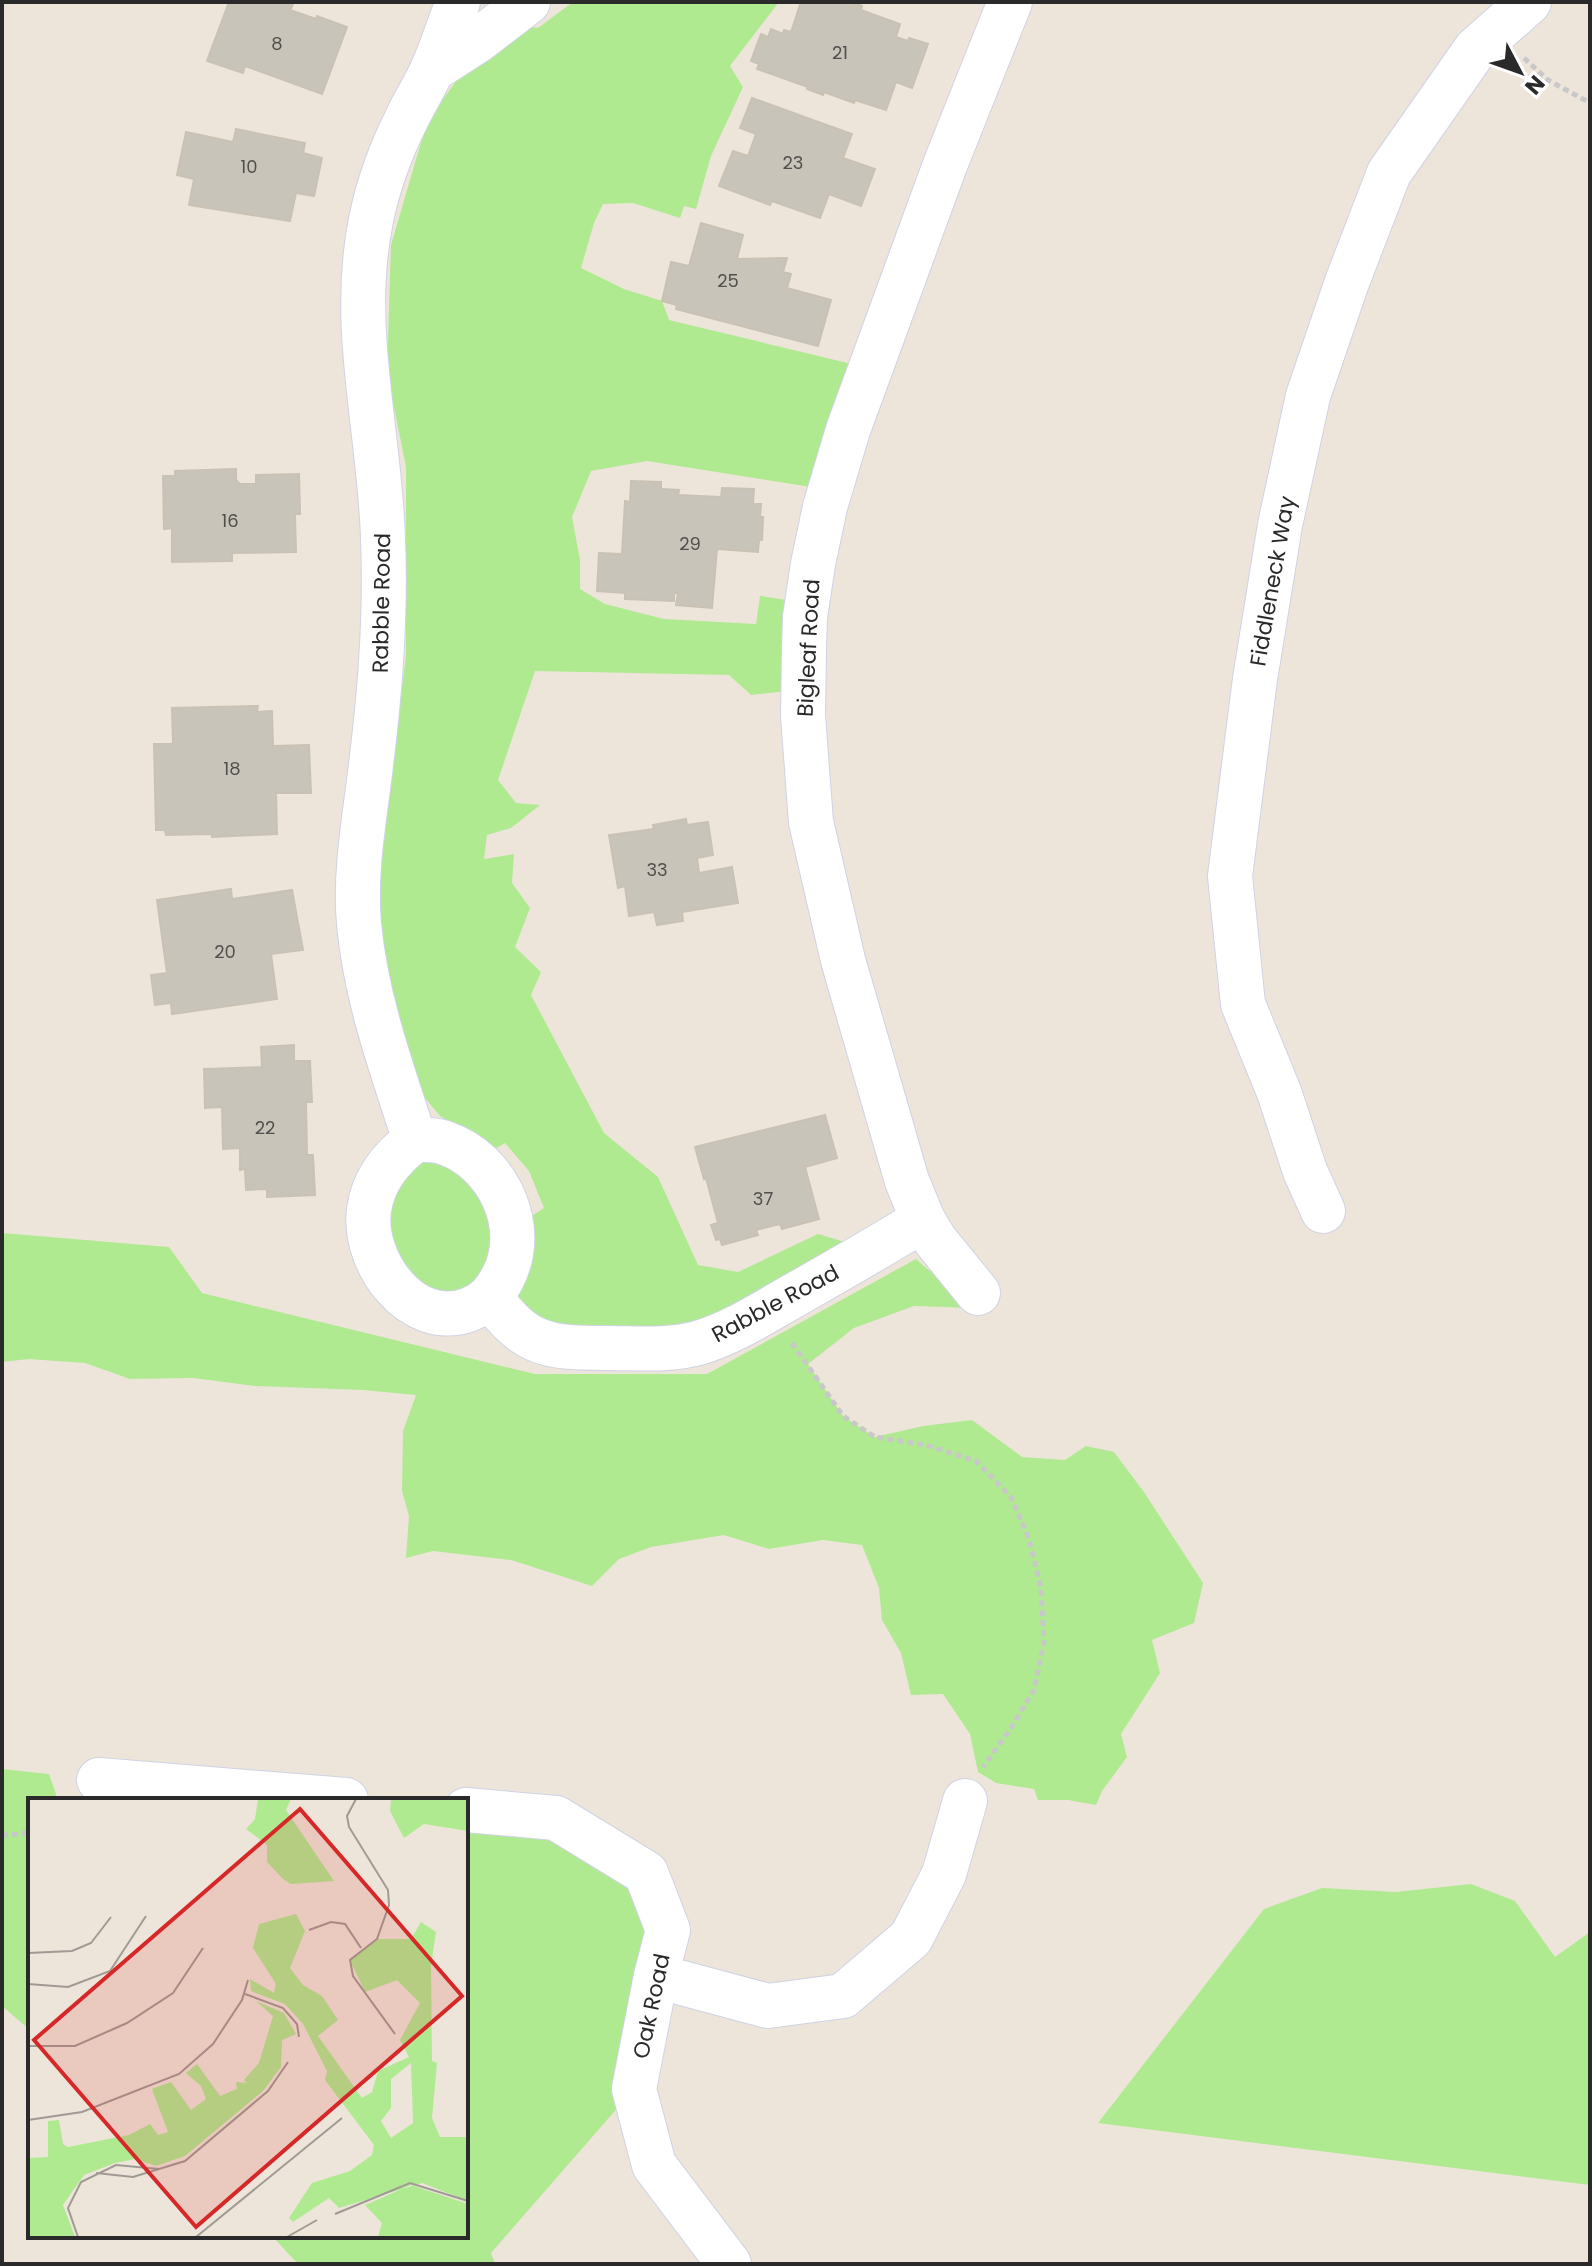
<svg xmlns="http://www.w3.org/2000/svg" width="1592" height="2266" font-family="Poppins,sans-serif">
	<rect width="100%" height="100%" fill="#eee5da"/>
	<g fill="#afea91">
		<path d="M573,2h206l-49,64 13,21 -32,69 -15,53 -12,-3 -4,12 -47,-15 -30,1 -9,19 -13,45 43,21 38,12 7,19 187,45 -45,122 -164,-26 -56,10 -19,46 8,43v29l25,15 59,15 92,5 4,-28 33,5 -6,90 -36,4 -22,-20 -194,-4 -37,109 18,23 24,2 -29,23 -24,7 -3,24 30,-5 -2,29 18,25 -15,39 26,25 -10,23 73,138 54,44 40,88 40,7 80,-38 27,8 -95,58 -80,30 -127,-4 -30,-29 19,-51 1,-31 11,-7 -15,-37 -24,-28 -10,6 -55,-33 -24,-29 -25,-90 -14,-96 29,-246v-188l-19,-95 4,-127 36,-123 39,-55 58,-41 14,2z"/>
		<path d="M413,1162l40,1 29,24 17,46 -8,42 -27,23 -36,-7 -32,-29 -11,-34 4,-28z"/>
		<path d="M2,1233l167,14 33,46 333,81h172l209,-115 57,49 -59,-2 -60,22 -46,36 35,52 32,21 48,-11 49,-6 50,37 43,3 21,-14 28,6 30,40 59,91 -9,40 -42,17 8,33 -39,61 6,23 -25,34 -6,14 -28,-5h-30l-4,-11 -38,-6 -18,-11 -8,-38 -27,-40 -32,1 -10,-42 -19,-33 -3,-32 -17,-43 -39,-5 -54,9 -45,-14 -73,12 -32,12 -27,27 -81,-26 -78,-9 -27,7 3,-42 -7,-25 1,-60 13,-36 -53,-5 -108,-4 -62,-8 -63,1 -45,-16 -56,-4 -27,3z"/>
		<path d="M2,1769l47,5 9,26h-28v230l-28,-24z"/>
		<path d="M466,1810l180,63 22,57 -34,159 -143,164 4,11h-197l-26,-28h194z"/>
		<path d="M1471,1884l44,17 40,56 35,-25v253l-492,-62 166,-214 58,-21 74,4z"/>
	</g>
	<g fill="#c8c4b9" stroke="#c9c2b4" stroke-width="2">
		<path d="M229,2h65l-4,8 26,9 1,-3 30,11 -25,67 -77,-28 -2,7 -36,-12z"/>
		<path d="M801,2h37l12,4 1,-4 11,4 -1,4 39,14 -4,13 12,4 1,-3 19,6 -16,44 -16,-6 -10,28 -31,-10 -1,3 -30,-11 -1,3 -16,-6 1,-2 -51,-18 2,-5 -8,-3 10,-27 7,3 3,-8 12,5 1,-4 7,2z"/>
		<path d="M752,98l100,36 -9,24 32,11 -14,37 -32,-12 -9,24 -48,-17 -2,4 -51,-19 14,-35 15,5 8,-22 -16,-6z"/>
		<path d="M236,129l69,14 -2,10 19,5 -8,38 -18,-3 -6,28 -101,-16 5,-26 -17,-4 9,-43 47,10z"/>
		<path d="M701,223l42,12 -6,24 50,-1 -4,14 8,2 -4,14 44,12 -13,46 -142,-37 1,-4 -15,-4 9,-39 18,4z"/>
		<path d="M236,469v11l4,4h16v-9l43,-1 1,40h-5l1,38 -64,1v8l-60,1v-34l-8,1 -1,-53h12v-5z"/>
		<path d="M631,481l30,1v7l18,1 -1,5 43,2 1,-9 32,1 -1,15h8l-1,13h3l-1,23h-3l-1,12 -41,-3 -5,59 -36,-3 2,-12h-4v8l-49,-2v-6l-28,-2 2,-38 23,1 3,-53 5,1z"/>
		<path d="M258,706l-1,6 15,-1 1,35 36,-1 2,48h-35l1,41 -65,3v-3l-46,1 -1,-5h-9l-2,-86h19l-1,-36z"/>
		<path d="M686,819l1,6 21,-3 5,33 -16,3 2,15 33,-6 6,36 -56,9 1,9 -26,4 -3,-13 -25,4 -4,-30 -7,2 -9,-53 45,-6 -1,-4z"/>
		<path d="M231,889l1,10 60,-9 11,60 -32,4 6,45 -105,15 -1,-11 -16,2 -4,-30 16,-2 -10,-73z"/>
		<path d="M294,1045v16h16l2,41h-6l1,53h6l2,40 -48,2v-8l-21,1 -1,-21 -5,1v-22l-17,1 -1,-42 -17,1 -1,-39 58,-2 -1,-20z"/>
		<path d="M825,1115l12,43 -32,9 14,52 -37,10 -2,-5 -24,6 2,5 -36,10 -2,-6 -4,1 -5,-15 7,-2 -12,-45 -2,1 -9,-32z"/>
	</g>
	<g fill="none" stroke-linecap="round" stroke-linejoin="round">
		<defs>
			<g id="minor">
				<path d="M432,70l45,-29 51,-39"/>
				<path d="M415,1140c-23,-70 -49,-141 -56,-216 -5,-56 7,-112 13,-168 9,-73 14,-144 11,-217 -3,-107 -34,-212 -12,-319 7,-35 20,-70 36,-102 8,-17 18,-32 25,-48 10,-22 17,-46 26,-68"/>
				<path d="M415,1140c10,0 21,-1 30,3 53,18 84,84 58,134 -8,16 -18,27 -35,33 -57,20 -106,-49 -99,-100 4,-30 23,-53 46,-70z"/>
				<path d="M1323,1211l-18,-40 -26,-79 -36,-88 -13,-128 25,-197 25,-154 28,-129 39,-114 42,-109 86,-123 54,-48"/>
				<path d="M978,1293l-43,-53 -12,-20 -16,-39 -64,-221 -32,-138 -8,-106 1,-67 1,-32 8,-53 12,-57 23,-77 97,-265 65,-163"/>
				<path d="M490,1297c36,49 58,51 116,51 30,0 63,3 92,-5 32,-9 63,-29 93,-46 44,-25 88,-50 132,-77"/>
				<path d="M99,1780l247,20"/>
				<path d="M466,1810l90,8 90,55 22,57 -12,46 -22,113 20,76 75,99"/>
				<path d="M656,1976l112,30 75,-10 68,-58 33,-64 21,-73"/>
			</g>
		</defs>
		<use href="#minor" stroke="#cfd3e5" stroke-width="46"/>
		<g stroke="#c8c8c8" stroke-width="5" stroke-dasharray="6 4" stroke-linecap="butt">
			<path d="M1524,58l24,22 42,23"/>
			<path d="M792,1343l51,73 32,21 51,8 50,16 35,36 18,42 12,49 3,54 -10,48 -25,41 -26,36"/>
			<path d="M2,1835l21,-1 7,-6"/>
		</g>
		<use href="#minor" stroke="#fff" stroke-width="44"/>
	</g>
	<g text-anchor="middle" stroke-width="8" stroke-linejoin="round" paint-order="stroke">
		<g font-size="18" fill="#52504e">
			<text x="277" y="50">8</text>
			<text x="840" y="59">21</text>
			<text x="793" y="169">23</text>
			<text x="249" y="173">10</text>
			<text x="728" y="287">25</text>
			<text x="230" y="527">16</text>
			<text x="690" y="550">29</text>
			<text x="232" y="775">18</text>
			<text x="657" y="876">33</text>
			<text x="225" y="958">20</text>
			<text x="265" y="1134">22</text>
			<text x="763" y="1205">37</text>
		</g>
		<g font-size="22" fill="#2a2a2a" stroke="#fff">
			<text transform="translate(1272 581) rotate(-80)" y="8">Fiddleneck Way</text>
			<text transform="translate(381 603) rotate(-89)" y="8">Rabble Road</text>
			<text transform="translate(808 648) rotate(-87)" y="8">Bigleaf Road</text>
			<text transform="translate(775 1303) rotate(-28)" y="8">Rabble Road</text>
			<text transform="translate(651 2006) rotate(-78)" y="8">Oak Road</text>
		</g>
	</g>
	<g transform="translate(28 1798)">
		<rect width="440" height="440" fill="#eee5da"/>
		<path d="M230,1h33l-5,11 48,71 -43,3 -8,-5 -16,-17v-17l-21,-16 9,-10zM363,1h77v32l-44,-7 -20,14 -14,-27zM268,116l9,17 -15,37 13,17 19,11 16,24 -20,16 44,62 10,-6 6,-21 31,-14 -9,-17 20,-37 -23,-23 -32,12 -15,-32 27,-21h34l10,-17 15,10 -5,34 1,95 5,2 -5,55 8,19h28v64l-46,-18 -83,25 -10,-10 -36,24 -4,-4 23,-35 38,-12 22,-16 2,-10 -49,-65 2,-9 -24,-47 -18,-20 -34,-13 -1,-12 24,14 2,-9 -23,-36 6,-24zM383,265l2,60 -22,15 -10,-17 10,-13v-29zM228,203l28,12 12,21 -14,6 -1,27 -18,24 -78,65 -29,10 -21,-7 -20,4 -31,12 -21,30 12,32h-47v-79l20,-1v-36l11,-1 4,24 5,3 61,-12 21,-11 8,11 10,-3 -16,-43 19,-7 20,28 15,-11 -5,-13 -15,-13 11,-9 23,32 17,-7 -1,-7 11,1 -3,-3 15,-17 14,-47zM383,387l57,19v33h-90l4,-14 -17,-18z" fill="#afea91" fill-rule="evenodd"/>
		<path fill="none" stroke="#a09a94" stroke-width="2" d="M328,1l-9,17 2,11 39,63 1,15 -12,34 -27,21 3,16 42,58M440,81v59M281,132l22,-8 14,2 16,24M0,155l44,-2 19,-8 20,-26M0,186l40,3 42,-16 36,-55M217,196l38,14 14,16 2,13M0,248h47l52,-23 46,-30 30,-45M0,322l54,-8 97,-38 34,-30 29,-44 6,-20M68,375l37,4 52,-16 83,-70 20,-29M307,416l75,-31 58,18M50,439l-10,-29 13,-26 35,-17 43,4M168,439l146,-119M259,439l30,-17"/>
		<path fill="#d62828" fill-opacity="0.15" stroke="#d62828" stroke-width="4" d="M272,11l162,187 -266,231 -162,-187z"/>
		<rect width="440" height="440" fill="none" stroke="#2a2a2a" stroke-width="4"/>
	</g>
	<rect width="1592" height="2266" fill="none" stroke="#2a2a2a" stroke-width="8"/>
	<g transform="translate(1520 72) rotate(131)" stroke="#ffffff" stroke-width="6" paint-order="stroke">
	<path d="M0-6L14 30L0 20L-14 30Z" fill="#2a2a2a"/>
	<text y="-12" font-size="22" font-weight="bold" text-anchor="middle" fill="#2a2a2a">N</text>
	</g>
</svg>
